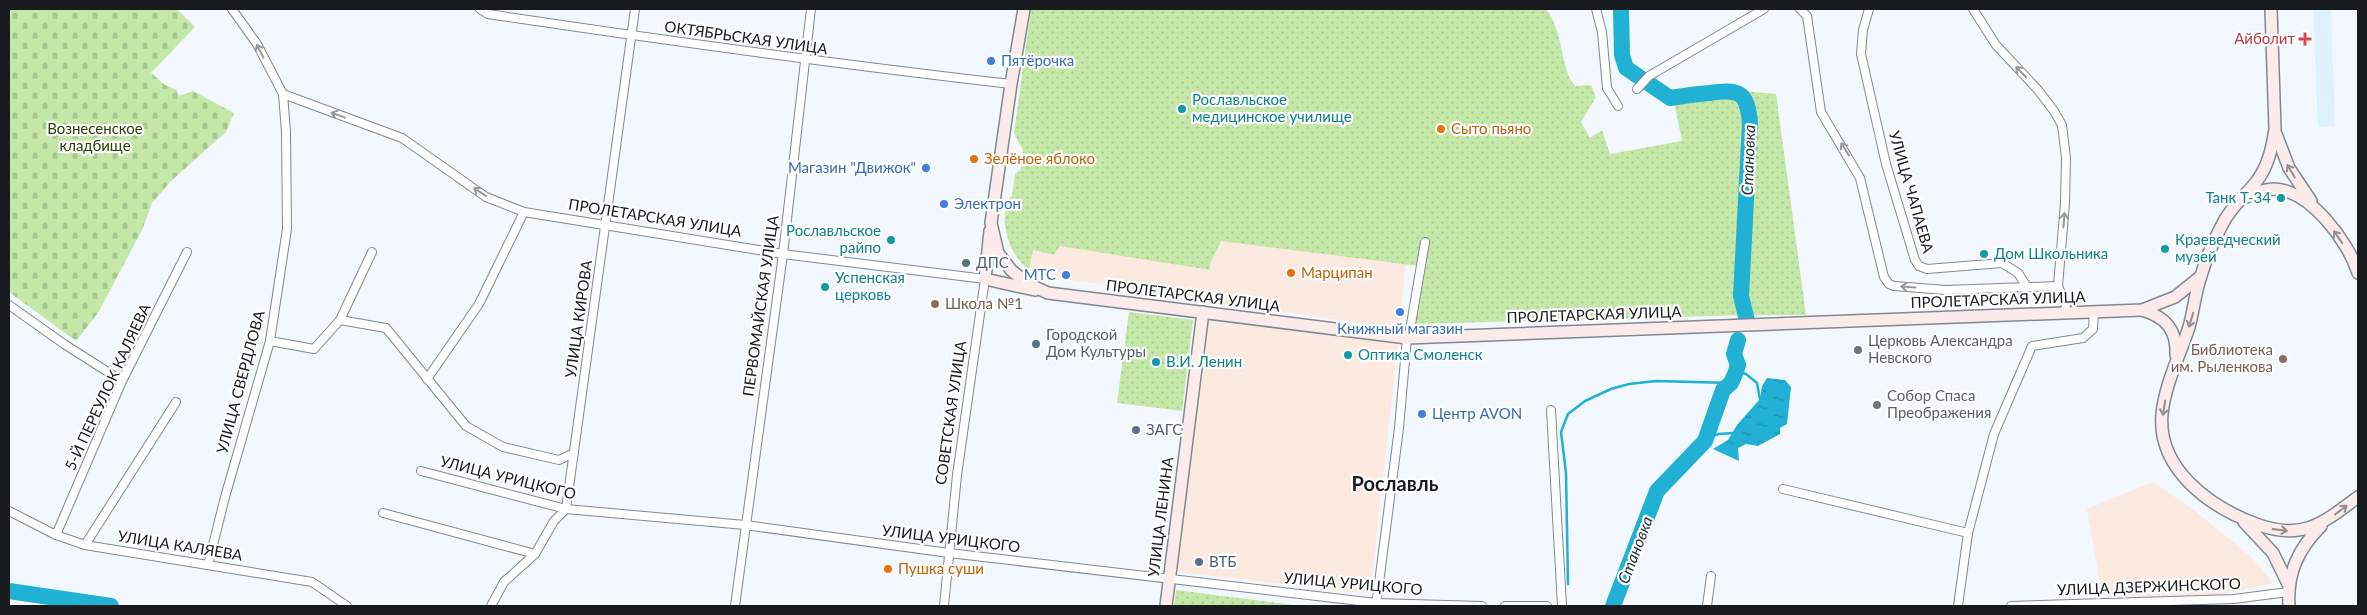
<svg xmlns="http://www.w3.org/2000/svg" width="2367" height="615" font-family="Lato,sans-serif">
	<defs>
		<pattern id="cemetery-stones" width="16" height="16" patternUnits="userSpaceOnUse" patternTransform="scale(1.25)"><rect width="16" height="16" fill="#c5e7a8"/><path d="M2 7V4a2 2 0 0 1 4 0v3zM10 15v-3a2 2 0 0 1 4 0v3z" fill="#a8c690"/></pattern>
		<pattern id="park-dots" width="8" height="8" patternUnits="userSpaceOnUse" patternTransform="scale(1.25)"><rect width="8" height="8" fill="#c5e7a8"/><path d="M2 2h.1M6 6h.1" fill="none" stroke="#a8c690" stroke-width="1.8" stroke-linecap="round"/></pattern>
		<pattern id="water-ripples" width="26" height="14" patternUnits="userSpaceOnUse" patternTransform="scale(1.25)"><rect width="26" height="14" fill="#21b1d4"/><path d="M2 4q2-2 4 0t4 0M15 11q2-2 4 0t4 0" fill="none" stroke="#1c8fab"/></pattern>
	</defs>
	<rect width="100%" height="100%" fill="#f2f8fd"/>
	<g fill="#fce9e0">
		<path d="M1221,241l185,23 -7,65 -346,-52 -17,-4 -6,-6 3,-17 27,-5 150,25v-6z"/>
		<path d="M1208,321l190,23 -28,250 -193,-22z"/>
		<path d="M2153,482l42,29 55,45 23,27 -53,12 -38,3 -80,-4 -15,-85z"/>
	</g>
	<path fill="#dff1fe" d="M2313,9h18l4,117 -17,1z"/>
	<path fill="url(#cemetery-stones)" d="M9,9h168l18,18 -44,46 14,12 12,5 2,6 14,-5 41,22 -8,19 -55,49 -19,22 -10,27 -44,83 -22,28 -67,-49z"/>
	<g fill="url(#park-dots)">
		<path d="M1031,9h515c18,22 14,60 29,77l16,-1 5,12 -15,25 9,16 12,-8 8,24 72,-13 -9,-44 58,-7 45,4 30,221h-57l-335,9 5,-58 -198,-25 -11,23v6l-150,-24 -6,9 -21,-5 -4,20c-22,-19 -27,-42 -23,-69l6,-5 3,-22 6,-5 2,-19 -9,-17z"/>
		<path d="M1129,312l64,8 -11,91 -65,-8z"/>
		<path d="M1176,590l126,16h-128z"/>
	</g>
	<path fill="url(#water-ripples)" d="M1767,378l18,2 6,7 -4,37 -7,4v6l-22,12 -12,-2 -8,4 1,13 -26,-12 15,-9 9,-15 23,-26 2,-13z"/>
	<g fill="none" stroke-linecap="round" stroke-linejoin="round">
		<g stroke="#21b1d4" stroke-width="2.5">
			<path d="M1736,371l10,3 11,9 3,16"/>
			<path d="M1706,438l13,-4 14,-1"/>
			<path d="M1568,584l-2,-111 -5,-41 7,-18 17,-13 26,-12 18,-5 27,-3 75,2"/>
		</g>
		<g stroke="#21b1d4" stroke-width="16">
			<path d="M1621,9l1,46 4,13 44,30c13,-2 26,-4 39,-5 30,-4 38,-2 41,30l-9,173 6,25"/>
			<path d="M9,591l102,15"/>
			<path d="M1613,606l44,-115 48,-50 18,-51 8,-7 4,-9 3,-9 -4,-11 4,-14"/>
		</g>
		<defs>
			<g id="minor">
				<path d="M480,9l8,5c174,26 348,50 523,70"/>
				<path d="M1596,9l6,23 5,56 11,18"/>
				<path d="M1800,9l7,7 14,96 39,66 24,99 5,7 5,2 52,4 112,-4"/>
				<path d="M1869,9l-6,21 -2,24 25,110 29,96 4,6 8,3 75,-6 16,10 9,14"/>
				<path d="M1973,9l23,36 42,45 16,21 8,14 4,33 -1,45 -7,83 8,18 -1,8"/>
				<path d="M1637,89l12,-13 115,-67"/>
				<path d="M283,94l119,44 84,59 38,15 259,42 202,25 -28,196 -13,131"/>
				<path d="M9,305l55,39 58,37"/>
				<path d="M340,320l32,-68"/>
				<path d="M270,341l44,8 26,-29 46,8 80,98 37,21 56,13 15,-7"/>
				<path d="M427,379l52,-75 45,-92"/>
				<path d="M1551,410l11,196"/>
				<path d="M421,471l145,38 179,16 204,28 427,50 106,3"/>
				<path d="M1783,489l185,44"/>
				<path d="M9,511l47,24 29,10 227,37 35,24"/>
				<path d="M383,513l152,41"/>
				<path d="M56,535l66,-154 65,-129"/>
				<path d="M85,545l91,-143"/>
				<path d="M208,565l17,-68 45,-156 17,-112 -1,-97 -3,-38 -26,-50 -25,-35"/>
				<path d="M491,606l13,-24 31,-28 19,-33 12,-12 69,-500"/>
				<path d="M735,606l48,-352 28,-245"/>
				<path d="M1376,606l23,-178 8,-90 3,-8 15,-88"/>
				<path d="M1505,606h42"/>
				<path d="M1707,606l4,-30"/>
				<path d="M1958,606l10,-73 26,-99 38,-88 51,-8 10,-9 1,-18"/>
				<path d="M2011,606l223,-7 54,-7"/>
			</g>
			<g id="secondary">
				<path d="M1024,9l-13,75 -20,139 7,30 13,17 17,14 20,9 359,45 735,-28 33,-13 25,-20"/>
				<path d="M2271,9l4,120c-3,19 -7,38 -19,53 -11,14 -25,25 -33,41 -9,17 -17,35 -22,53 -6,16 -7,34 -12,51 -9,28 -24,57 -27,87 -5,55 48,93 94,110 46,17 66,0 102,-27"/>
				<path d="M2276,134l13,34 22,33"/>
				<path d="M2244,198c9,-4 19,-9 30,-9 36,1 74,52 84,84"/>
				<path d="M990,231l-5,48 50,11"/>
				<path d="M2142,310c24,7 35,20 34,45"/>
				<path d="M2244,522l29,31 16,33"/>
				<path d="M1166,606l37,-294"/>
				<path d="M2289,606c-2,-33 9,-57 32,-80"/>
			</g>
		</defs>
		<use href="#minor" stroke="#808991" stroke-width="10"/>
		<use href="#secondary" stroke="#808991" stroke-width="14"/>
		<use href="#minor" stroke="#fff" stroke-width="8"/>
		<use href="#secondary" stroke="#fcebeb" stroke-width="11"/>
	</g>
	<defs><path id="oneway-shaft" d="M-6 0H5M1.5-3L5.5 0L1.5 3" fill="none" stroke-width="1.6" stroke-linecap="round" stroke-linejoin="round" transform="scale(1.25)"/></defs>
	<g stroke="#97989a">
		<use href="#oneway-shaft" transform="translate(260 51) rotate(-118)"/>
		<use href="#oneway-shaft" transform="translate(2021 72) rotate(-133)"/>
		<use href="#oneway-shaft" transform="translate(338 115) rotate(-160)"/>
		<use href="#oneway-shaft" transform="translate(1845 149) rotate(-122)"/>
		<use href="#oneway-shaft" transform="translate(480 192) rotate(-146)"/>
		<use href="#oneway-shaft" transform="translate(2064 220) rotate(-85)"/>
		<use href="#oneway-shaft" transform="translate(1908 287) rotate(-176)"/>
	</g>
	<g stroke="#958d8f">
		<use href="#oneway-shaft" transform="translate(2291 171) rotate(-121)"/>
		<use href="#oneway-shaft" transform="translate(2338 237) rotate(-125)"/>
		<use href="#oneway-shaft" transform="translate(2191 320) rotate(107)"/>
		<use href="#oneway-shaft" transform="translate(2164 408) rotate(99)"/>
		<use href="#oneway-shaft" transform="translate(2341 510) rotate(-37)"/>
		<use href="#oneway-shaft" transform="translate(2280 530) rotate(7)"/>
	</g>
	<path fill="#e0444e" stroke="#fff" stroke-width="2" d="M2302.5 31.5h5v5h5v5h-5v5h-5v-5h-5v-5h5z"/>
	<g fill="#3f7fe0" stroke="#fff" stroke-width="2">
		<circle cx="991" cy="61" r="5"/>
		<circle cx="926" cy="168" r="5"/>
		<circle cx="944" cy="204" r="5"/>
		<circle cx="1066" cy="275" r="5"/>
		<circle cx="1400" cy="312" r="5"/>
		<circle cx="1422" cy="414" r="5"/>
	</g>
	<g fill="#0f9aa8" stroke="#fff" stroke-width="2">
		<circle cx="1182" cy="109" r="5"/>
		<circle cx="2281" cy="198" r="5"/>
		<circle cx="891" cy="240" r="5"/>
		<circle cx="2165" cy="249" r="5"/>
		<circle cx="1984" cy="254" r="5"/>
		<circle cx="825" cy="287" r="5"/>
		<circle cx="1348" cy="355" r="5"/>
		<circle cx="1156" cy="362" r="5"/>
	</g>
	<g fill="#e8710a" stroke="#fff" stroke-width="2">
		<circle cx="1441" cy="129" r="5"/>
		<circle cx="974" cy="159" r="5"/>
		<circle cx="1291" cy="273" r="5"/>
		<circle cx="888" cy="569" r="5"/>
	</g>
	<g fill="#5c6f8a" stroke="#fff" stroke-width="2">
		<circle cx="966" cy="263" r="5"/>
		<circle cx="1036" cy="344" r="5"/>
		<circle cx="1136" cy="430" r="5"/>
		<circle cx="1199" cy="562" r="5"/>
	</g>
	<g fill="#8d6e63" stroke="#fff" stroke-width="2">
		<circle cx="935" cy="304" r="5"/>
		<circle cx="2283" cy="359" r="5"/>
	</g>
	<g fill="#6b7280" stroke="#fff" stroke-width="2">
		<circle cx="1858" cy="350" r="5"/>
		<circle cx="1877" cy="405" r="5"/>
	</g>
	<g text-anchor="middle" stroke-width="4.5" stroke-linejoin="round" paint-order="stroke">
		<g font-size="15" fill="#171b1e" stroke="#fff">
			<text transform="translate(746 38) rotate(8)" y="5">ОКТЯБРЬСКАЯ УЛИЦА</text>
			<text transform="translate(1911 192) rotate(74)" y="5">УЛИЦА ЧАПАЕВА</text>
			<text transform="translate(655 218) rotate(9)" y="5">ПРОЛЕТАРСКАЯ УЛИЦА</text>
			<text transform="translate(1193 296) rotate(7)" y="5">ПРОЛЕТАРСКАЯ УЛИЦА</text>
			<text transform="translate(1998 300) rotate(-2)" y="5">ПРОЛЕТАРСКАЯ УЛИЦА</text>
			<text transform="translate(761 306) rotate(-82)" y="5">ПЕРВОМАЙСКАЯ УЛИЦА</text>
			<text transform="translate(1594 315) rotate(-2)" y="5">ПРОЛЕТАРСКАЯ УЛИЦА</text>
			<text transform="translate(579 319) rotate(-82)" y="5">УЛИЦА КИРОВА</text>
			<text transform="translate(241 382) rotate(-75)" y="5">УЛИЦА СВЕРДЛОВА</text>
			<text transform="translate(108 387) rotate(-65)" y="5">5-Й ПЕРЕУЛОК КАЛЯЕВА</text>
			<text transform="translate(951 413) rotate(-82)" y="5">СОВЕТСКАЯ УЛИЦА</text>
			<text transform="translate(508 478) rotate(14)" y="5">УЛИЦА УРИЦКОГО</text>
			<text transform="translate(1161 517) rotate(-83)" y="5">УЛИЦА ЛЕНИНА</text>
			<text transform="translate(951 539) rotate(7)" y="5">УЛИЦА УРИЦКОГО</text>
			<text transform="translate(180 546) rotate(9)" y="5">УЛИЦА КАЛЯЕВА</text>
			<text transform="translate(1353 584) rotate(5)" y="5">УЛИЦА УРИЦКОГО</text>
			<text transform="translate(2149 587) rotate(-2)" y="5">УЛИЦА ДЗЕРЖИНСКОГО</text>
		</g>
		<g font-size="15" fill="#be3a42" stroke="#fff" text-anchor="end">
			<text x="2295" y="44">Айболит</text>
		</g>
		<g font-size="15" fill="#366cbe" stroke="#fff" text-anchor="start">
			<text x="1001" y="66">Пятёрочка</text>
			<text x="916" y="173" text-anchor="end">Магазин "Движок"</text>
			<text x="954" y="209">Электрон</text>
			<text x="1056" y="280" text-anchor="end">МТС</text>
			<text x="1400" y="334" text-anchor="middle">Книжный магазин</text>
			<text x="1432" y="419">Центр AVON</text>
		</g>
		<g font-size="15" fill="#0d838f" stroke="#fff" text-anchor="start">
			<text x="1192" y="105">Рославльское<tspan x="1192" dy="17">медицинское училище</tspan></text>
			<text x="2271" y="203" text-anchor="end">Танк Т-34</text>
			<text x="881" y="236" text-anchor="end">Рославльское<tspan x="881" dy="17">райпо</tspan></text>
			<text x="2175" y="245">Краеведческий<tspan x="2175" dy="17">музей</tspan></text>
			<text x="1994" y="259">Дом Школьника</text>
			<text x="835" y="283">Успенская<tspan x="835" dy="17">церковь</tspan></text>
			<text x="1358" y="360">Оптика Смоленск</text>
			<text x="1166" y="367">В.И. Ленин</text>
		</g>
		<g font-size="15" fill="#284305" stroke="#fff">
			<text x="95" y="134">Вознесенское<tspan x="95" dy="17">кладбище</tspan></text>
		</g>
		<g font-size="15" fill="#c56008" stroke="#fff" text-anchor="start">
			<text x="1451" y="134">Сыто пьяно</text>
			<text x="984" y="164">Зелёное яблоко</text>
			<text x="1301" y="278">Марципан</text>
			<text x="898" y="574">Пушка суши</text>
		</g>
		<g font-size="15" fill="#4e5e75" stroke="#fff" text-anchor="start">
			<text x="976" y="268">ДПС</text>
			<text x="1046" y="340">Городской<tspan x="1046" dy="17">Дом Культуры</tspan></text>
			<text x="1146" y="435">ЗАГС</text>
			<text x="1209" y="567">ВТБ</text>
		</g>
		<g font-size="15" fill="#785e54" stroke="#fff" text-anchor="start">
			<text x="945" y="309">Школа №1</text>
			<text x="2273" y="355" text-anchor="end">Библиотека<tspan x="2273" dy="17">им. Рыленкова</tspan></text>
		</g>
		<g font-size="15" fill="#5b616d" stroke="#fff" text-anchor="start">
			<text x="1868" y="346">Церковь Александра<tspan x="1868" dy="17">Невского</tspan></text>
			<text x="1887" y="401">Собор Спаса<tspan x="1887" dy="17">Преображения</tspan></text>
		</g>
		<g font-size="16" font-style="italic" fill="#1c3239" stroke="#fff">
			<text transform="translate(1748 160) rotate(-88)" y="6">Становка</text>
			<text transform="translate(1635 550) rotate(-69)" y="6">Становка</text>
		</g>
		<g font-size="20" font-weight="bold" fill="#171b1e" stroke="#fff">
			<text x="1395" y="491">Рославль</text>
		</g>
	</g>
	<rect width="2367" height="615" fill="none" stroke="#171b1e" stroke-width="20"/>
</svg>
